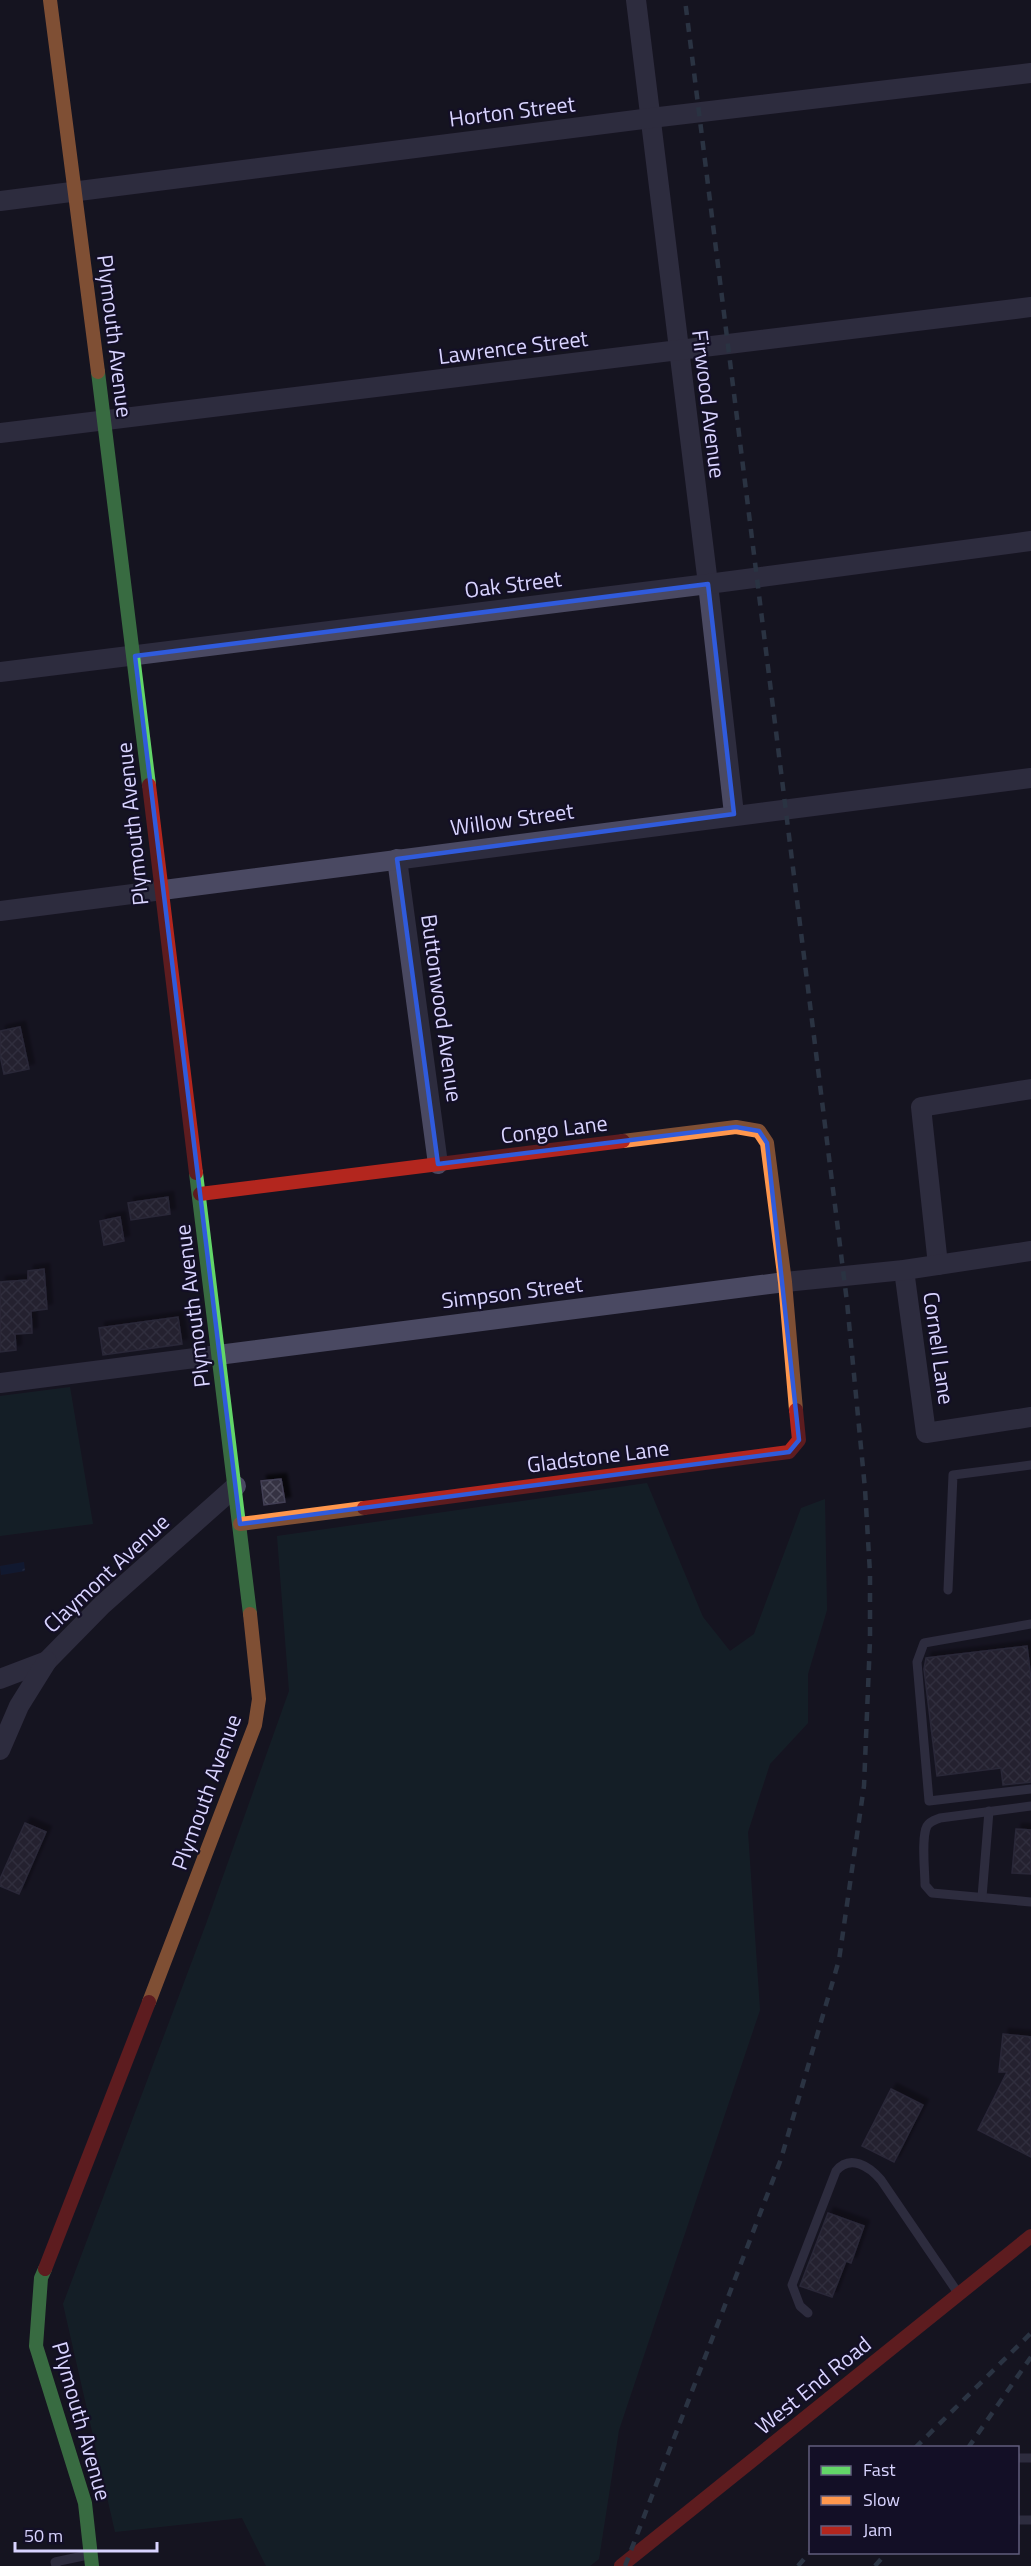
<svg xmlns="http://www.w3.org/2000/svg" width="1031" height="2566" font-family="'Titillium Web',sans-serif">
	<defs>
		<pattern id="water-ripples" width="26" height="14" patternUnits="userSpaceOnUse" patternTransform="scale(1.5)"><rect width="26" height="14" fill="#0d2144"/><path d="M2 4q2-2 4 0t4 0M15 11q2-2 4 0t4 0" fill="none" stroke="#304060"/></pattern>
		<pattern id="building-cross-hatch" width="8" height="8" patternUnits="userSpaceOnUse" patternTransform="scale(1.5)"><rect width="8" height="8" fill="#343243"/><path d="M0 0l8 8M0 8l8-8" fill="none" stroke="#514f5f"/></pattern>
		<filter id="shadow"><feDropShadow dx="5.5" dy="-5.5" stdDeviation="1.5" flood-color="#0009"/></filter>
	</defs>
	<rect width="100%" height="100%" fill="#161421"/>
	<g fill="#132c2d">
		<path d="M70,1387l23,137 -93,12v-140z"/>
		<path d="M647,1483l56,134 27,34 24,-17 47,-126 24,-9 2,111 -19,64v49l-38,41 -22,68 12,178 -141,420 -20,129 -9,7h-324l-24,-48 -127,14 -52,-228 143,-380 83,-233 -12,-155z"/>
	</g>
	<path fill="url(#water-ripples)" d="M24,1562l1,9 -24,4 -1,-9z"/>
	<g fill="url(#building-cross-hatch)" stroke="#433f54" stroke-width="1.5" filter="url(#shadow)">
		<path d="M20,1027l9,42 -25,5 -4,-19v-24z"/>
		<path d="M168,1197l2,17 -39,6 -3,-17z"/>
		<path d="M120,1217l4,24 -20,4 -4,-24z"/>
		<path d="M44,1269l3,40 -16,2 1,22 -17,1 1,16 -16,2v-70l28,-2v-9z"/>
		<path d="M178,1317l4,27 -79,11 -4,-27z"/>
		<path d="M281,1479l4,23 -21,3 -3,-24z"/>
		<path d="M1027,1646l4,33v103l-28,3 -2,-17 -64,8 -13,-107 2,-11z"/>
		<path d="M25,1823l21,9 -27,62 -19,-8v-7z"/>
		<path d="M1016,1829l15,1v44l-19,-1z"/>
		<path d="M1003,2034l28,3v120l-53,-27 29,-58h-8z"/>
		<path d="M891,2089l32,16 -29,57 -32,-16z"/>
		<path d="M828,2213l36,13 -13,37 -5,-2 -14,36 -32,-11z"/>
	</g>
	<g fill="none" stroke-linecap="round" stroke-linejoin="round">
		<g stroke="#4a4962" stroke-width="9">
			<path d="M948,1590l5,-115 78,-10"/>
			<path d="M1031,1624l-107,19 -7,19 12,139 102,-12"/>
			<path d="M1031,1806l-91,12c-5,2 -10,3 -13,8 -6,11 -2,45 -2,59l7,8 99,9"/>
			<path d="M982,1897l7,-86"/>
			<path d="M808,2313l-8,-7 -8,-21 44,-114c14,-17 33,-5 45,9l75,110"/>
			<path d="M1018,2458h13"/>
			<path d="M1018,2520h13"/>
			<path d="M56,2566l-1,-4 33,-7"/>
		</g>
		<g stroke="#4a4962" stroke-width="20">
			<path d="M636,0l72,584 26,230"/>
			<path d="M0,201l651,-83 380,-45"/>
			<path d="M0,433l1031,-126"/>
			<path d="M0,672l708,-88 323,-43"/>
			<path d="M397,859l41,305"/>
			<path d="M0,911l1031,-133"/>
			<path d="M938,1265l-17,-158 110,-18"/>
			<path d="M904,1270l22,163 105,-16"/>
			<path d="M0,1383l785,-101 119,-12 127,-19"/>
			<path d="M0,1679l47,-18 55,-56 134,-119"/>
			<path d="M0,1750l19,-44 28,-45"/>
		</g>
		<g stroke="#63d668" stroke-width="14">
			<path d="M98,372l51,413"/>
			<path d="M196,1173l54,441"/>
			<path d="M45,2269l-4,9 -5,68 49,157 7,63"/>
		</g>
		<g stroke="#ff974d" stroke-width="14">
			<path d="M50,0l48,372"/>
			<path d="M623,1141l113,-14 23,4 8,12 18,139 11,128"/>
			<path d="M240,1524l124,-16"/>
			<path d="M149,2002l106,-277 4,-26 -9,-85"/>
		</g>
		<g stroke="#b3261e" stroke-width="14">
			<path d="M149,785l47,388"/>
			<path d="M200,1194l423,-53"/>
			<path d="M364,1508l425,-56 10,-12 -3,-30"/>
			<path d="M45,2269l104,-267"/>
			<path d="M621,2566l410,-330"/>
		</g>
		<g stroke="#43596b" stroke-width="4.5" stroke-dasharray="9 8" stroke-linecap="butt">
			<path d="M915,2448l116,-115"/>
			<path d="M968,2448l63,-91"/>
			<path d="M625,2566l156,-407 58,-199 25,-174 6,-146v-67l-5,-84 -18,-187 -162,-1302"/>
			<path d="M798,2566l12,-14"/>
			<path d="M875,2566l12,-14"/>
		</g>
	</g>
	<path d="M0 0H1031V2566H0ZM708,584l26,230 -337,45 41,305 298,-37 23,4 8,12 32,297 -10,12 -549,72 -105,-868z" fill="#161421" fill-opacity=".55" fill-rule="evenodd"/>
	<path fill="none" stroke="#305bdc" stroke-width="4.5" stroke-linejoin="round" d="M708,584l26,230 -337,45 41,305 298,-37 23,4 8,12 32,297 -10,12 -549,72 -105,-868z"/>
	<g text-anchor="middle" stroke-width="4.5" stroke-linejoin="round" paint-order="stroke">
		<g font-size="22" fill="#d9d4ff" stroke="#130f26">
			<text transform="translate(512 111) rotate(-7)" y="8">Horton Street</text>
			<text transform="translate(115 336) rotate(83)" y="8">Plymouth Avenue</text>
			<text transform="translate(513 347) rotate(-7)" y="8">Lawrence Street</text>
			<text transform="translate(709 404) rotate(83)" y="8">Firwood Avenue</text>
			<text transform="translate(513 584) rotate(-7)" y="8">Oak Street</text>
			<text transform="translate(512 819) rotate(-8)" y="8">Willow Street</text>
			<text transform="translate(132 824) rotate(-96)" y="8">Plymouth Avenue</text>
			<text transform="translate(442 1008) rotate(82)" y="8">Buttonwood Avenue</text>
			<text transform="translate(554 1129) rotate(-7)" y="8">Congo Lane</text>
			<text transform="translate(512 1292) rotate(-7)" y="8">Simpson Street</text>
			<text transform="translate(192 1306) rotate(-97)" y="8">Plymouth Avenue</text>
			<text transform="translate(939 1348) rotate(82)" y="8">Cornell Lane</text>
			<text transform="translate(598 1456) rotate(-7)" y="8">Gladstone Lane</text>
			<text transform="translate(106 1573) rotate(-43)" y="8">Claymont Avenue</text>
			<text transform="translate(206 1792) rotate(-70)" y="8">Plymouth Avenue</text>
			<text transform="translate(813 2385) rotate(-39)" y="8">West End Road</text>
			<text transform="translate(82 2421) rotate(74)" y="8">Plymouth Avenue</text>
		</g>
	</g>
	<rect x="809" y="2446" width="210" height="108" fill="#130f26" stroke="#625e7d" stroke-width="1.5"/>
	<rect x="821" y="2466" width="30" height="9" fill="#63d668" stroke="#625e7d" stroke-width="1.5"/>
	<text x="863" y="2476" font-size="18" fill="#d9d4ff">Fast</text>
	<rect x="821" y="2496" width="30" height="9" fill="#ff974d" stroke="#625e7d" stroke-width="1.5"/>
	<text x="863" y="2506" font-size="18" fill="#d9d4ff">Slow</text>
	<rect x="821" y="2526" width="30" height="9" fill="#b3261e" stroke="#625e7d" stroke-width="1.5"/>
	<text x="863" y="2536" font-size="18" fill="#d9d4ff">Jam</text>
	<path d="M15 2542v9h142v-9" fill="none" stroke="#d9d4ff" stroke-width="3"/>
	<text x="24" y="2542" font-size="18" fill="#d9d4ff" stroke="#130f26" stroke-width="4.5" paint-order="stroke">50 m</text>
</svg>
